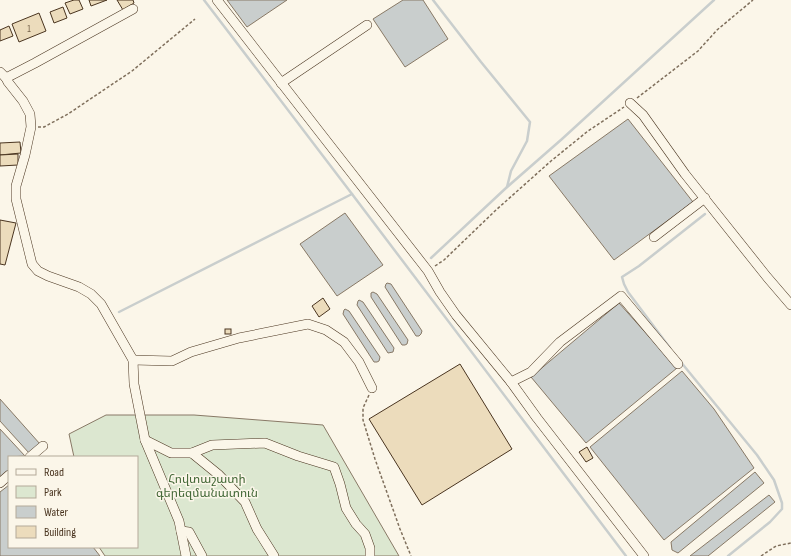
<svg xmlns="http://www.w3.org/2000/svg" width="791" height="556" font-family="'Sofia Sans Condensed','Noto Sans Armenian',sans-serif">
	<rect width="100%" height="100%" fill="#fbf6e9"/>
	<path fill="#dce7d0" stroke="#887966" d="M106,415h88l129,10 76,131h-294l-6,-9h38v-90h-63l-5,-23z"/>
	<g fill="#c9cecd" stroke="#887966">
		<path d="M227,0h60l-40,27z"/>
		<path d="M403,0h20l25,39 -43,28 -32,-48z"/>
		<path d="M628,119l65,83 -79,58 -65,-84z"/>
		<path d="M345,213l38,52 -46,31 -37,-52z"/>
		<path d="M387,283l4,1 31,47 -1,3 -2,2h-3l-31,-49 1,-3z"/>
		<path d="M373,292l4,2 31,46 -1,4 -2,1h-3l-31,-48v-4z"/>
		<path d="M359,300l4,2 31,46 -1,4 -5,1 -31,-48 1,-4z"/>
		<path d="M619,303l58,65 -91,75 -55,-66z"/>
		<path d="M345,309l4,2 31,46 -1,4 -2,1h-3l-31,-48 1,-4z"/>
		<path d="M682,371l32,38 40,59 -90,72 -74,-93z"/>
		<path d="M0,399l40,45 -11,9 -29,-32z"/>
		<path d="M0,429l25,27 -16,1v13l-9,8z"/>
		<path d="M755,472l9,11 -86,70 -6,-3 -1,-8z"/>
		<path d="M9,485v62h84l7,9h-100v-64z"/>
		<path d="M769,495l6,7 -67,54h-18z"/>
	</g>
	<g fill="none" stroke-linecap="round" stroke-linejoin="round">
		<g stroke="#c9cecd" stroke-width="2.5">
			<path d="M204,0l148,194 274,362"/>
			<path d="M433,0l48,62 49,60 -3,19 -16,30 -4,16"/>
			<path d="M431,258l75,-70 56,-49 152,-139"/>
			<path d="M119,312l233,-118"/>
			<path d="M670,348l-42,-56 -4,-8 -2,-7 17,-11 66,-52"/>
			<path d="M680,361l77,94 17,25 8,23v6l-12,13 -42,34"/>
		</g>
	</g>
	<g fill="#ecdcbc" stroke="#4a3520">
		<path d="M74,0h5l4,9 -13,5 -5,-11z"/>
		<path d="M89,0h18l-16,6z"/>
		<path d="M117,0h16l1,3 -11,7z"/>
		<path d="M63,7l4,11 -13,5 -4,-11z"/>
		<path d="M39,13l7,18 -27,11 -7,-18z"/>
		<path d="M9,26l4,10 -13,5v-11z"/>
		<path d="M20,142l1,11 -21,2v-12z"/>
		<path d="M18,154v11l-18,1v-11z"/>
		<path d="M0,220l16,3 -11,42 -5,-1z"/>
		<path d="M323,298l7,11 -11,8 -7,-11z"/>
		<rect x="225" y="329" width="6" height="5"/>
		<path d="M460,364l52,85 -90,56 -53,-86z"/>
		<path d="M587,447l6,11 -7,4 -7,-10z"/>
	</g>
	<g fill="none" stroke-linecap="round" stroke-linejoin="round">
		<defs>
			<g id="minor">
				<path d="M217,0l101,130 110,141 12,21 16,23 55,67 26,36 107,138"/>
				<path d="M0,72l6,6 2,4 15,19 7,13 1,13 -6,28 -9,31v13l16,65 6,7 10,5 31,11 12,7 10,10 32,56 1,24 11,56 34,81 7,35"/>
				<path d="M6,78l29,-15 98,-54"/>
				<path d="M281,83l86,-58"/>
				<path d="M630,103l13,12 42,59 82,103 24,28"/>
				<path d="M654,237l51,-39"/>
				<path d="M133,360l39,1 19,-9 48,-14 69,-14 18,6 18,12 15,20 13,26"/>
				<path d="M511,382l20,-10 29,-30 61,-46 57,68"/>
				<path d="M145,440l26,13h21l20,-8 53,-2 33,13 36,11 6,17 6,24 10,16 9,10 5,14v8"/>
				<path d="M192,453l27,22 26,27 12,27 17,27"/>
				<path d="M30,457l13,-11"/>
				<path d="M0,483l9,-8"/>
				<path d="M181,531l8,1 13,24"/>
			</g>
		</defs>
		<use href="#minor" stroke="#4a3520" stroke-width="10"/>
		<g stroke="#7f6f5c" stroke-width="1.5" stroke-dasharray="3 2" stroke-linecap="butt">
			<path d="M637,98l61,-47 19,-21 36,-30"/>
			<path d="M38,127h6l24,-13 64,-43 63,-52"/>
			<path d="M435,266l9,-6 52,-50 55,-49 37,-30 36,-24"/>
			<path d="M369,395l-6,13v12l12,39 25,70 11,27"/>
			<path d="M761,556l15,-10 15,-3"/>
		</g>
		<use href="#minor" stroke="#fbf6e9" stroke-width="9"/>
	</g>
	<g text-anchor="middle" stroke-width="3" stroke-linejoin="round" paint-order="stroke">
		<g font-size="10" fill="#725f47">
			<text x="29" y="32">1</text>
		</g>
		<g font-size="12" fill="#436837" stroke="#fbf6e9">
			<text x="207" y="483">Հովտաշատի<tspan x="207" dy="14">գերեզմանատուն</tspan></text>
		</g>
	</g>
	<rect x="8" y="456" width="130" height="92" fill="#fbf6e9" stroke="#b4a999"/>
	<rect x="16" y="469" width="20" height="6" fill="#fbf6e9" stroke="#b4a999"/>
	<text x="44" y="476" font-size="12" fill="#4a3520">Road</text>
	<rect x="16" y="486" width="20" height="12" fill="#dce7d0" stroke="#b4a999"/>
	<text x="44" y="496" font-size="12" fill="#4a3520">Park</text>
	<rect x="16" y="506" width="20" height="12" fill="#c9cecd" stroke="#b4a999"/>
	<text x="44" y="516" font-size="12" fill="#4a3520">Water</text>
	<rect x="16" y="526" width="20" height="12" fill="#ecdcbc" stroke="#b4a999"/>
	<text x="44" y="536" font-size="12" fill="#4a3520">Building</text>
</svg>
